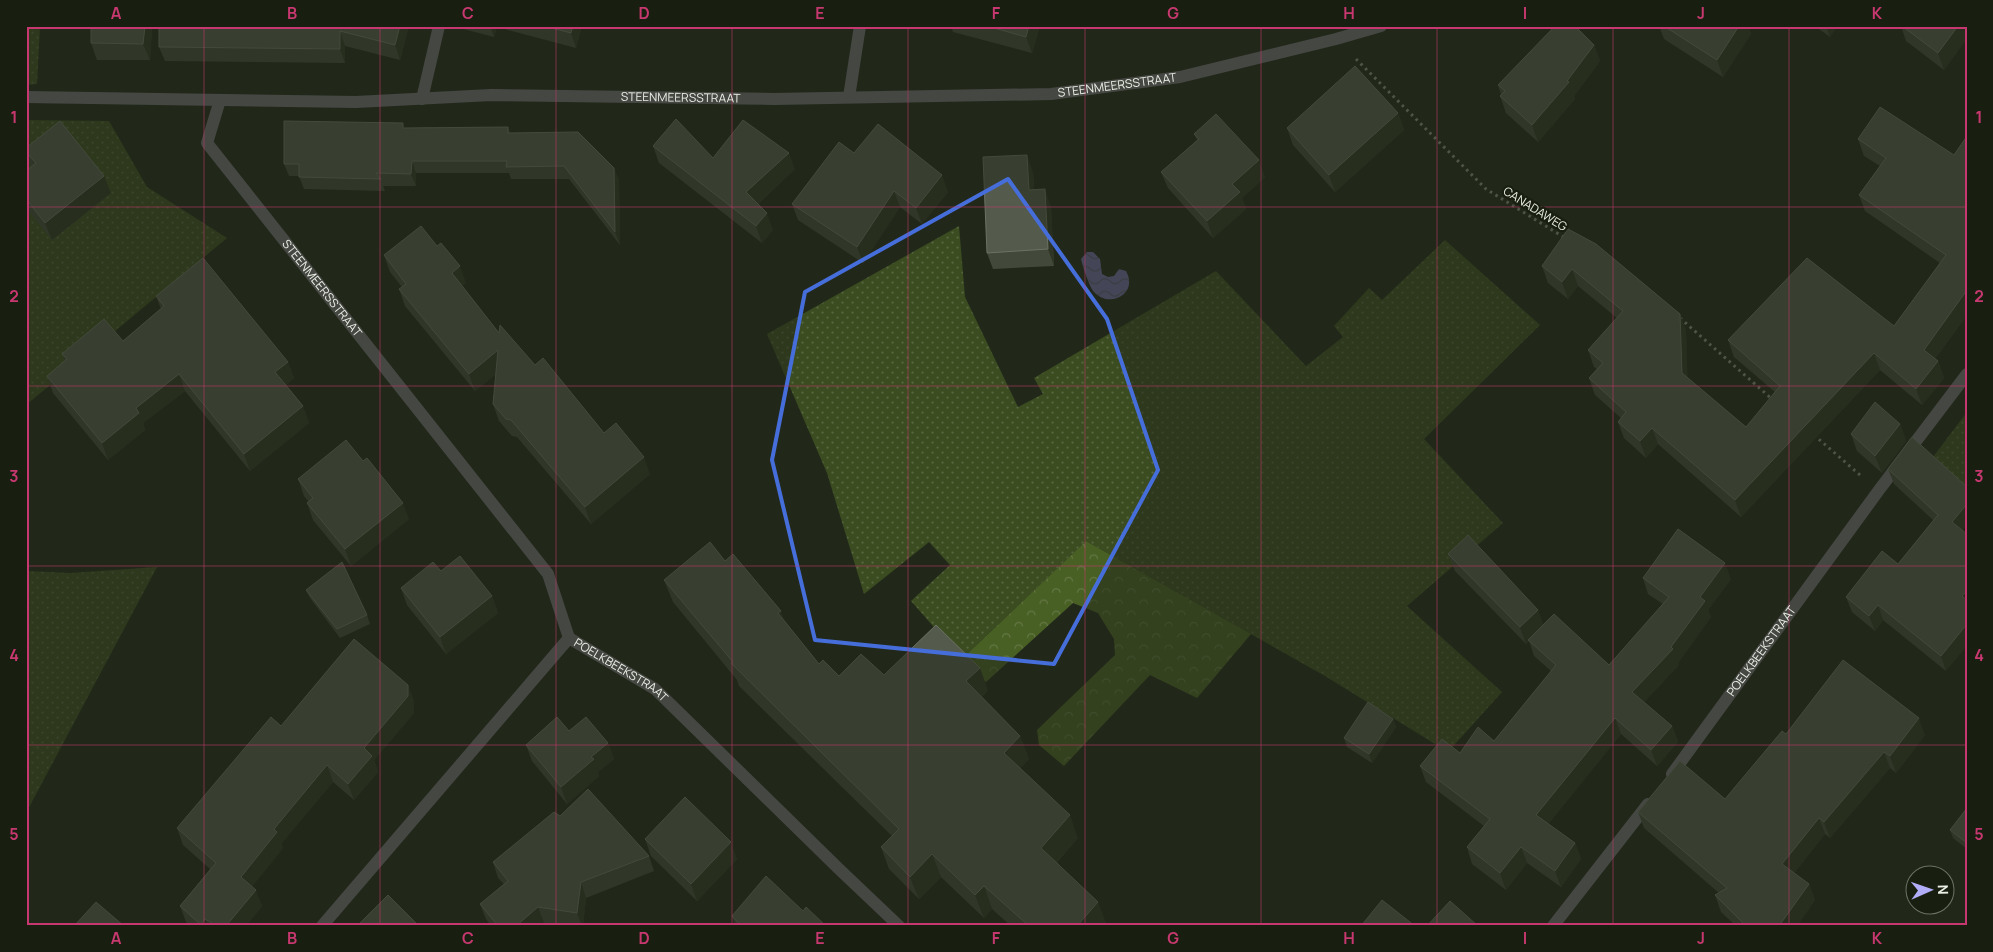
<svg xmlns="http://www.w3.org/2000/svg" width="1993" height="952" font-family="Manrope,sans-serif">
	<defs>
		<pattern id="grass-dots" width="8" height="8" patternUnits="userSpaceOnUse" patternTransform="scale(1.25)"><rect width="8" height="8" fill="#3a4c20"/><path d="M2 2h.1M6 6h.1" fill="none" stroke="#576640" stroke-width="1.8" stroke-linecap="round"/></pattern>
		<pattern id="forest-crowns" width="20" height="18" patternUnits="userSpaceOnUse" patternTransform="scale(1.25)"><rect width="20" height="18" fill="#496025"/><path d="M2 6a3 3 0 1 1 6 0M12 15a3 3 0 1 1 6 0" fill="none" stroke="#637744"/></pattern>
		<pattern id="water-waves" width="16" height="10" patternUnits="userSpaceOnUse" patternTransform="scale(1.25)"><rect width="16" height="10" fill="#6e69a3"/><path d="M0 5q4-4 8 0t8 0" fill="none" stroke="#5a5874"/></pattern>
	</defs>
	<rect width="100%" height="100%" fill="#222819"/>
	<g fill="url(#grass-dots)">
		<path d="M26,26h14l-3,58 -11,1z"/>
		<path d="M26,120l83,1 38,66 80,51 -201,167z"/>
		<path d="M959,226l6,71 53,110 25,-13 -9,-16 182,-107 90,95 37,-29 -9,-11 35,-38 13,12 63,-60 95,85 -116,114 79,84 -96,83 95,86 -54,60 -123,-76 -239,-135 -124,118 -51,-58 39,-36 -21,-23 -65,52 -37,-121 -60,-139z"/>
		<path d="M1967,412v80l-37,-31z"/>
		<path d="M157,567l-131,246v-242l45,2z"/>
	</g>
	<path fill="url(#forest-crowns)" d="M1086,541l165,93 -54,64 -47,-23 -86,91 -25,-21 -2,-15 78,-75 -1,-16 -16,-26 -25,-10 -87,79 -24,-23z"/>
	<path fill="url(#water-waves)" d="M1087,252h6l7,7 2,15 6,3 6,-1 5,-7 7,2c13,23 -17,38 -32,21 -5,-6 -11,-25 -13,-33z"/>
	<g fill="none" stroke-linecap="round" stroke-linejoin="round">
		<g stroke="#858a7d" stroke-width="3" stroke-dasharray="2.5 4" stroke-linecap="butt">
			<path d="M1356,59l130,130 79,49"/>
			<path d="M1680,318l93,82"/>
			<path d="M1814,435l46,40"/>
		</g>
		<g stroke="#6f6e77" stroke-width="12">
			<path id="s1" d="M26,97l330,5 135,-7 283,4 277,-5 129,-17 156,-38 45,-13"/>
			<path d="M849,97l11,-71"/>
			<path d="M422,99l17,-73"/>
			<path id="s2" d="M220,100l-13,43 341,431 21,64"/>
			<path id="s3" d="M569,638l86,51 184,180 60,57"/>
			<path id="s4" d="M1672,774l207,-284 88,-116"/>
			<path d="M322,926l247,-288"/>
			<path d="M1553,926l95,-122"/>
		</g>
	</g>
	<g fill="#43493a">
		<path d="M91,26h61l-2,34h-53l-6,-17z"/>
		<path d="M159,26h250l-9,34 -55,-14v17l-180,-2 -6,-14z"/>
		<path d="M452,26h130l-6,22 -79,-21 -3,10z"/>
		<path d="M951,26h89l-8,27 -79,-21z"/>
		<path d="M1659,26h89l3,8 -28,43 -59,-38z"/>
		<path d="M1815,26h22l-7,11z"/>
		<path d="M1901,26h66v12l-23,32 -38,-29z"/>
		<path d="M1594,45l6,16 -26,35 1,3 -37,43 -32,-29 -6,-17 1,-1 -3,-10z"/>
		<path d="M1398,113l6,17 -69,62 -42,-47 -6,-17z"/>
		<path d="M508,127l2,6 104,35 5,13 1,64 -51,-66h-58l-2,-6h-93v13h-33l2,5 -81,-2 -5,-13h-10l-5,-12 121,-36z"/>
		<path d="M1194,134l71,43 -23,21 4,11 -33,29 -45,-50 -7,-16 36,-32z"/>
		<path d="M1967,136v179l-32,44 3,2 6,17 -22,27 -42,-35 -139,147 -83,-73 -12,14 -22,-20 -6,-16 3,-4 -26,-23 -6,-17 8,-9 -3,-2 -6,-17 29,-32 -39,-32 -10,13 -20,-16 -6,-17 26,-37 112,85 6,17 1,47 59,49 29,-35 -41,-35 -6,-17 166,-14 46,-63 -75,-52 -6,-16 21,-29 -16,-10 -6,-17 96,16z"/>
		<path d="M653,146l60,12 82,11 -37,35 15,26 -11,13 -103,-80z"/>
		<path d="M26,148l85,45 -59,47 -26,-32v-37l5,-4 -5,-13z"/>
		<path d="M854,153l94,39 -26,32 -22,-17 -37,56 -65,-43 -6,-16z"/>
		<path d="M1033,172l1,17 17,17 3,60 -61,3 -6,-16z"/>
		<path d="M384,255l82,28 -4,3 37,47 36,32 69,68 46,41 -59,50 -74,-87 -5,-1 -13,-15 -6,-17 3,-30 -21,17 -70,-85 -6,-17 3,-2 -12,-15z"/>
		<path d="M156,296l132,66 6,16 -8,7 17,21 6,17 -59,48 -65,-80 -42,32 2,7 -37,30 -55,-67 -6,-17 18,-15 -3,-7 61,-13 38,-32z"/>
		<path d="M1900,424l6,17 -24,32 -25,-22 -6,-17z"/>
		<path d="M1888,469l74,61 -16,141 -63,-51 -8,11 -23,-19 -6,-15 52,-33 35,-44 -39,-36z"/>
		<path d="M298,479l111,40 -58,47 -38,-46 -6,-17 2,-1 -5,-6z"/>
		<path d="M1448,554l90,56 5,15 66,40 54,-61 -15,-10 -5,-16 88,1 -23,31 3,7 -33,46 1,2 -35,37 28,24 6,16 -21,24 -36,-32 -73,90 27,19 6,16 -20,28 -34,-24 -21,27 -34,-26 -5,-17 17,-21 -58,-44 -6,-16 74,-25 57,-70 -17,-15 -5,-15 -3,3 -71,-73z"/>
		<path d="M725,561l59,59 35,44 20,12 45,-1 104,15 -6,7 38,39 9,23 -9,9 58,70 -21,24 50,63 -1,1h-95l-19,-17 -8,9 -43,-41 -22,22 -30,-30 -8,-22 11,-11 -153,-150 -2,-6 -64,-78 -9,-22z"/>
		<path d="M441,571l51,25 6,17 -52,41 -39,-49 -6,-17z"/>
		<path d="M306,590l61,25 3,9 -30,14 -30,-40z"/>
		<path d="M408,685l6,17v11l-40,47 4,12 -24,28 -21,-18 -52,62 2,4 -31,38 10,20 -16,20h-56l-4,-4 -6,-16 30,-37 -27,-24 -6,-17 104,-102z"/>
		<path d="M1393,719l3,8 -24,36 -25,-16 -3,-9z"/>
		<path d="M569,731l39,12 6,16 -16,13 1,4 -32,28 -35,-43 -6,-16z"/>
		<path d="M1786,734l139,1 -29,38 -6,-5 -60,70 -5,-4 -31,39 15,11 6,16 -18,26h-61l-15,-14 -6,-17 4,-2 -75,-65 -6,-16 87,-13z"/>
		<path d="M1967,808v41l-14,-11 -3,-8z"/>
		<path d="M560,816l89,40 5,15 -68,27 -3,28h-17l-22,-3 -4,3h-49l-5,-7 -6,-15 24,-20 -6,-6 -5,-16z"/>
		<path d="M645,839l92,20 -40,42 -46,-45z"/>
		<path d="M803,911l23,15h-91l-3,-10z"/>
	</g>
	<g fill="#2e3525">
		<path d="M145,26h7l-2,34 -7,-16z"/>
		<path d="M400,26h9l-9,34 -5,-15z"/>
		<path d="M490,26h6l1,1 -3,10z"/>
		<path d="M573,26h9l-6,22 -5,-15z"/>
		<path d="M1029,26h11l-8,27 -6,-16z"/>
		<path d="M1739,26h9l3,8 -28,43 -6,-17z"/>
		<path d="M1826,26h11l-7,11z"/>
		<path d="M1958,26h9v12l-23,32 -6,-17z"/>
		<path d="M340,31l5,15v17l-5,-14z"/>
		<path d="M1594,45l6,16 -26,35 1,3 -37,43 -6,-17 35,-44z"/>
		<path d="M1398,113l6,17 -69,62 -6,-17z"/>
		<path d="M789,153l6,16 -43,40 -6,-17z"/>
		<path d="M1027,155l6,17 2,34 -6,-16z"/>
		<path d="M1259,160l6,17 -23,21 4,11 -33,29 -6,-17 25,-37z"/>
		<path d="M412,161l4,12v13l-5,-12z"/>
		<path d="M614,168l5,13 1,64 -5,-13z"/>
		<path d="M942,175l6,17 -26,32 -6,-16z"/>
		<path d="M104,176l7,17 -59,47 -7,-17z"/>
		<path d="M1045,189l6,17 3,60 -6,-17z"/>
		<path d="M894,191l6,16 -37,56 -6,-16z"/>
		<path d="M767,213l6,17 -11,13 -6,-17z"/>
		<path d="M460,266l6,17 -8,7 -6,-17z"/>
		<path d="M1572,269l6,17 -10,13 -6,-17z"/>
		<path d="M1967,290v25l-37,51 -6,-16z"/>
		<path d="M1680,314l6,17 2,59 -6,-17z"/>
		<path d="M498,350l6,17 -29,24 -6,-17z"/>
		<path d="M1874,353l6,17 -139,147 -6,-17z"/>
		<path d="M1938,361l6,17 -22,27 -6,-16z"/>
		<path d="M288,362l6,16 -13,11 -6,-17z"/>
		<path d="M179,374l6,17 -42,32 2,7 -37,30 -6,-17 34,-35z"/>
		<path d="M303,406l6,17 -59,48 -6,-17z"/>
		<path d="M1900,424l6,17 -24,32 -7,-17z"/>
		<path d="M1652,428l6,16 -12,14 -6,-17z"/>
		<path d="M644,457l6,17 -59,50 -6,-17z"/>
		<path d="M403,503l6,16 -58,47 -6,-17z"/>
		<path d="M1967,504v21l-10,12 -5,-15z"/>
		<path d="M1725,563l6,16 -23,31 3,7 -33,46 1,2 -41,43 -6,-16 39,-45 29,-50z"/>
		<path d="M1967,591v18l-5,-13z"/>
		<path d="M492,596l6,17 -52,41 -6,-17z"/>
		<path d="M1878,605l5,15 -8,11 -6,-15z"/>
		<path d="M1538,610l6,17 -18,17 -6,-17z"/>
		<path d="M781,611l8,23 -11,-21z"/>
		<path d="M1967,624v22l-21,25 -5,-15z"/>
		<path d="M980,668l8,22 -13,14 -9,-23z"/>
		<path d="M408,685l6,17v11l-40,47 4,12 -24,28 -6,-16 16,-36z"/>
		<path d="M1615,718l6,16 -79,98 -6,-17z"/>
		<path d="M1919,718l6,17 -29,38 -6,-17z"/>
		<path d="M1393,719l3,8 -24,36 -3,-9z"/>
		<path d="M1672,726l6,16 -21,24 -6,-16z"/>
		<path d="M1020,736l9,23 -16,16 -9,-22z"/>
		<path d="M608,743l6,16 -16,13 1,4 -32,28 -6,-17 30,-30z"/>
		<path d="M1884,752l6,16 -60,70 -6,-16z"/>
		<path d="M327,765l6,17 -52,62 2,4 -36,45 -6,-16 33,-48z"/>
		<path d="M1070,815l8,23 -29,32 -8,-22z"/>
		<path d="M1819,818l6,16 -37,47 -6,-17z"/>
		<path d="M731,842l6,17 -40,42 -6,-17z"/>
		<path d="M1575,843l6,16 -20,28 -6,-16z"/>
		<path d="M1521,847l6,16 -21,27 -6,-17z"/>
		<path d="M932,854l9,23 -22,22 -9,-22z"/>
		<path d="M581,882l5,16 -3,28h-1l-5,-13z"/>
		<path d="M1809,884l6,16 -18,26h-18z"/>
		<path d="M984,886l8,23 -8,9 -9,-23z"/>
		<path d="M256,890l6,16 -16,20h-20z"/>
		<path d="M1098,902l9,23 -1,1h-29z"/>
		<path d="M538,907l6,16 -4,3h-24z"/>
		<path d="M205,919l3,7h-6l-1,-1z"/>
	</g>
	<g fill="#555b4c" stroke="#6c7264">
		<path d="M91,26h54l-2,18 -52,-1z"/>
		<path d="M159,26h241l-5,19 -55,-14v18l-181,-2z"/>
		<path d="M544,26h29l-2,7z"/>
		<path d="M987,26h42l-3,11z"/>
		<path d="M1555,26h20l19,19 -27,36 2,1 -37,43 -32,-29 5,-5 -7,-6z"/>
		<path d="M1664,26h75l-22,34z"/>
		<path d="M1902,26h56l-20,27z"/>
		<path d="M1355,66l43,47 -69,62 -42,-47z"/>
		<path d="M1880,107l74,48 13,-19v154l-43,60 14,11 -22,28 -42,-36 -139,147 -83,-72 -12,13 -22,-19 8,-10 -37,-34 14,-15 -15,-13 35,-39 -51,-42 -10,13 -20,-16 26,-37 28,15 84,70 2,59 64,54 34,-41 -52,-46 79,-82 87,68 52,-71 -87,-60 27,-37 -28,-19z"/>
		<path d="M1216,114l43,46 -27,24 8,8 -33,29 -46,-49 38,-33 -5,-5z"/>
		<path d="M676,119l37,39 30,-38 46,33 -43,39 21,21 -11,13 -103,-80z"/>
		<path d="M60,121l44,55 -59,47 -19,-24v-28l10,-8 -10,-11v-4z"/>
		<path d="M284,121l119,2v5l105,-1v6l70,-1 36,36 1,64 -51,-66 -58,1 1,-6h-95l-1,13 -35,-1 5,6 -82,-2v-13h-15z"/>
		<path d="M878,124l64,51 -26,33 -22,-17 -37,56 -65,-43 47,-62 15,11z"/>
		<path d="M1027,155l2,35 16,-1 3,60 -61,4 -4,-96z"/>
		<path d="M421,226l16,20 4,-3 19,23 -8,7 47,60 1,-8 35,40 8,-7 61,75 12,-10 28,34 -59,50 -74,-87 -5,-1 -13,-15 5,-54 -29,24 -70,-85 7,-5 -22,-29z"/>
		<path d="M203,258l85,104 -13,10 28,34 -59,48 -65,-80 -43,34 3,5 -37,30 -55,-67 20,-17 -5,-5 42,-35 19,22 41,-35 -8,-10z"/>
		<path d="M1875,402l25,22 -25,32 -24,-22z"/>
		<path d="M1912,437l55,50v17l-15,18 15,12v57l-5,5 5,4v24l-26,32 -63,-51 -9,11 -23,-19 36,-46 16,13 40,-49 -50,-46z"/>
		<path d="M346,440l17,21 4,-3 36,45 -58,46 -38,-46 6,-5 -15,-19z"/>
		<path d="M1678,529l47,34 -25,34 5,4 -34,46 2,2 -41,43 40,34 -21,24 -36,-32 -79,97 39,28 -20,28 -34,-24 -21,26 -33,-26 23,-28 -70,-53 22,-27 18,14 18,-26 16,14 62,-76 -28,-25 26,-26 55,51 60,-68 -26,-19z"/>
		<path d="M1468,535l70,75 -18,17 -72,-73z"/>
		<path d="M710,542l15,19 8,-7 48,57 -3,2 41,51 4,-4 16,16 22,-22 23,21 52,-50 44,43 -14,13 54,55 -16,17 66,62 -29,33 57,54 -21,24h-48l-45,-40 -9,9 -43,-41 -22,23 -29,-30 18,-18 -168,-166 2,-1 -69,-82z"/>
		<path d="M460,556l32,40 -52,41 -39,-49 32,-26 8,9z"/>
		<path d="M342,562l25,53 -30,14 -31,-39z"/>
		<path d="M354,639l54,46v11l-44,52 8,8 -24,28 -21,-19 -53,64 3,3 -36,45 15,13 -30,36h-9l-12,-7 -4,6 -21,-19 36,-43 -39,-35 94,-111 10,9z"/>
		<path d="M1843,660l76,58 -29,38 -6,-4 -60,70 -5,-4 -37,46 27,20 -30,42h-33l-31,-31 12,-7 -89,-76 42,-51 45,38 57,-68 4,3z"/>
		<path d="M1368,702l25,17 -24,35 -25,-16z"/>
		<path d="M557,717l12,14 17,-14 22,26 -17,14 3,2 -33,28 -35,-42z"/>
		<path d="M588,789l61,67 -68,26 -4,31 -39,-6 -22,19h-18l-18,-22 28,-23 -15,-19 61,-50 6,4z"/>
		<path d="M685,797l46,45 -40,42 -46,-45z"/>
		<path d="M1967,808v35l-17,-13z"/>
		<path d="M766,876l37,35 3,-4 20,19h-85l-9,-10z"/>
		<path d="M388,895l31,31h-57l-2,-3z"/>
		<path d="M1382,900l33,26h-54z"/>
		<path d="M1450,901l28,25h-51z"/>
		<path d="M96,902l28,24h-50z"/>
	</g>
	<path d="M0 0H1993V952H0ZM1008,179l99,140 51,151 -104,194 -239,-24 -43,-180 33,-168z" fill="#222819" fill-opacity=".55" fill-rule="evenodd"/>
	<path fill="none" stroke="#466edb" stroke-width="4" stroke-linejoin="round" d="M1008,179l99,140 51,151 -104,194 -239,-24 -43,-180 33,-168z"/>
	<path fill="none" stroke="#c83870" stroke-width="1" stroke-opacity="0.55" d="M204,26v900M380,26v900M556,26v900M732,26v900M908,26v900M1085,26v900M1261,26v900M1437,26v900M1613,26v900M1789,26v900M26,207h1941M26,386h1941M26,566h1941M26,745h1941"/>
	<g text-anchor="middle" stroke-width="4.5" stroke-linejoin="round" paint-order="stroke">
		<g font-size="12" fill="#ebefe5" stroke="#191f10">
			<text dy="4" stroke="none"><textPath href="#s1" startOffset="1092">STEENMEERSSTRAAT</textPath></text>
			<text dy="4" stroke="none"><textPath href="#s1" startOffset="655">STEENMEERSSTRAAT</textPath></text>
			<text transform="translate(1535 209) rotate(32)" y="4">CANADAWEG</text>
			<text dy="4" stroke="none"><textPath href="#s2" startOffset="230">STEENMEERSSTRAAT</textPath></text>
			<text dy="4" stroke="none"><textPath href="#s4" startOffset="152">POELKBEEKSTRAAT</textPath></text>
			<text dy="4" stroke="none"><textPath href="#s3" startOffset="61">POELKBEEKSTRAAT</textPath></text>
		</g>
	</g>
	<rect width="1993" height="952" fill="none" stroke="#191f10" stroke-width="55"/>
	<g transform="translate(1930 890) rotate(88)"><circle r="24" fill="#191f10" stroke="#6d7265"/>
	<path d="M0-4L9 19L0 12L-9 19Z" fill="#b2adf9"/>
	<text y="-8" font-size="14" font-weight="bold" text-anchor="middle" fill="#ebefe5">N</text>
	</g>
	<rect x="28" y="28" width="1938" height="896" fill="none" stroke="#c83870" stroke-width="2"/>
	<g font-size="16" text-anchor="middle" font-weight="bold" fill="#c83870">
		<text x="116" y="19">A</text>
		<text x="292" y="19">B</text>
		<text x="468" y="19">C</text>
		<text x="644" y="19">D</text>
		<text x="820" y="19">E</text>
		<text x="996" y="19">F</text>
		<text x="1173" y="19">G</text>
		<text x="1349" y="19">H</text>
		<text x="1525" y="19">I</text>
		<text x="1701" y="19">J</text>
		<text x="1877" y="19">K</text>
		<text x="14" y="123">1</text>
		<text x="1979" y="123">1</text>
		<text x="14" y="302">2</text>
		<text x="1979" y="302">2</text>
		<text x="14" y="482">3</text>
		<text x="1979" y="482">3</text>
		<text x="14" y="661">4</text>
		<text x="1979" y="661">4</text>
		<text x="14" y="840">5</text>
		<text x="1979" y="840">5</text>
		<text x="116" y="944">A</text>
		<text x="292" y="944">B</text>
		<text x="468" y="944">C</text>
		<text x="644" y="944">D</text>
		<text x="820" y="944">E</text>
		<text x="996" y="944">F</text>
		<text x="1173" y="944">G</text>
		<text x="1349" y="944">H</text>
		<text x="1525" y="944">I</text>
		<text x="1701" y="944">J</text>
		<text x="1877" y="944">K</text>
	</g>
</svg>
